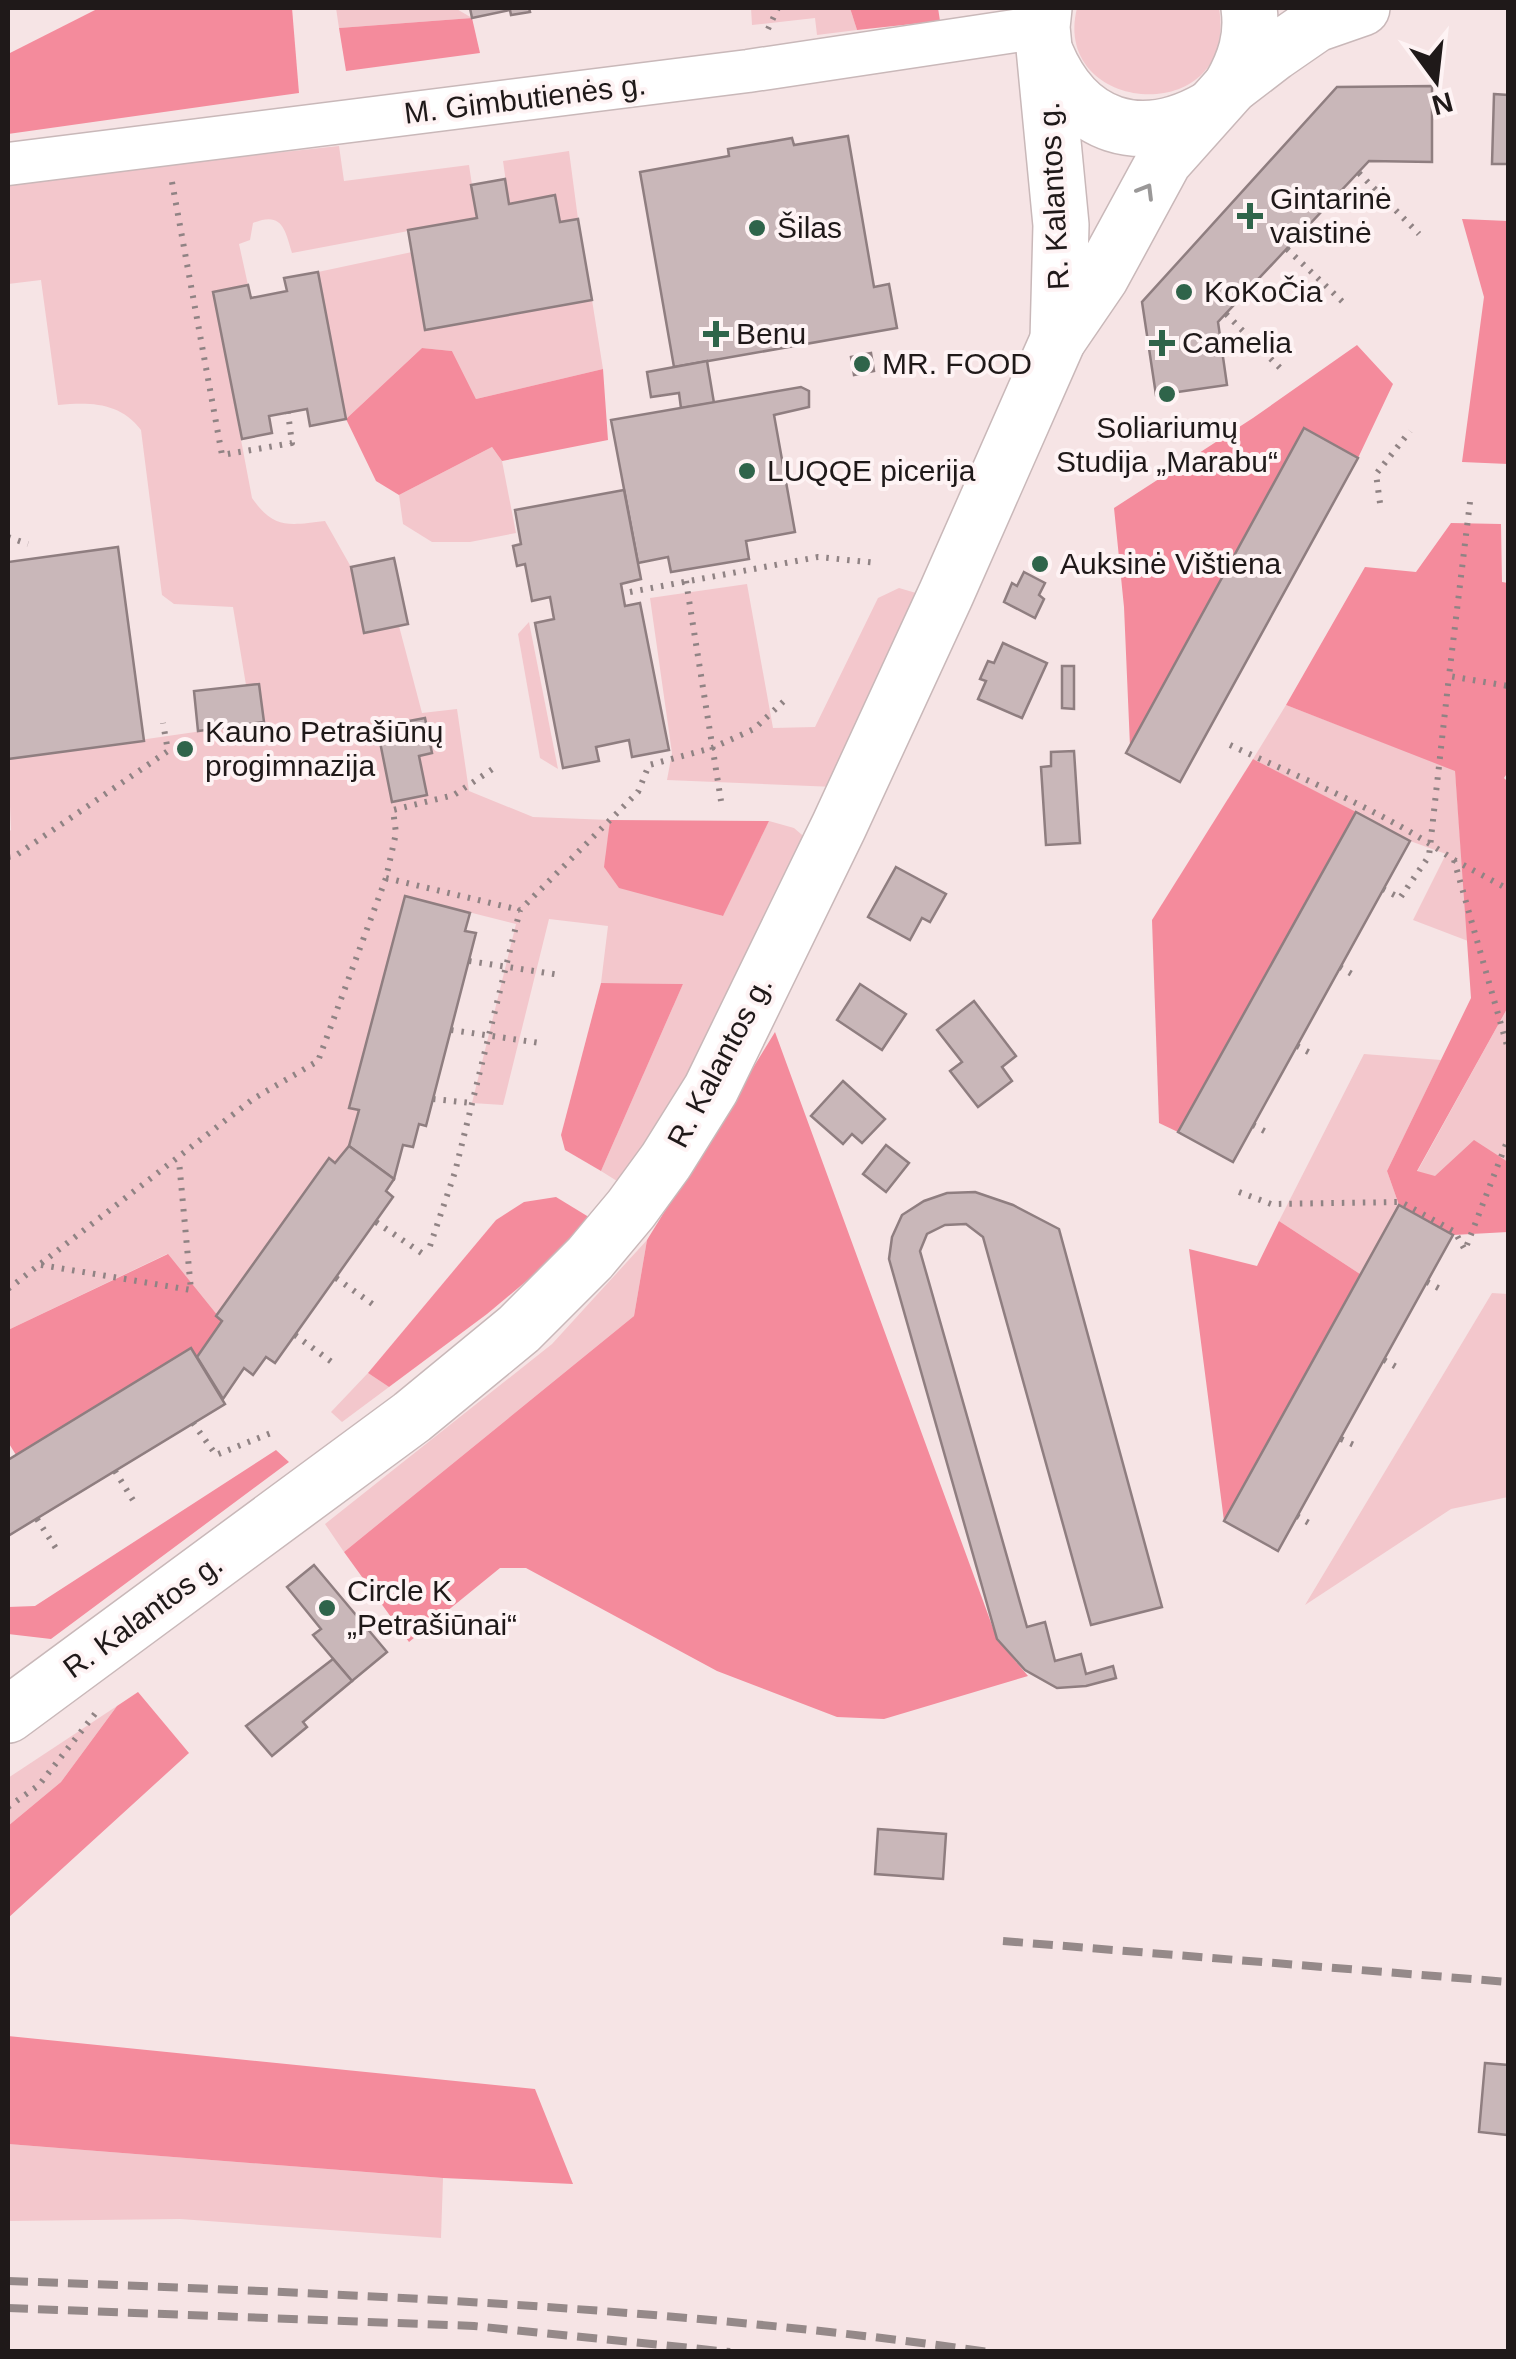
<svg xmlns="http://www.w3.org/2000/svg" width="1516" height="2359" font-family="Helvetica,sans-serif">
	<rect width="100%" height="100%" fill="#f6e4e5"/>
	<g fill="#f3c7cc">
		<path d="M336,8h119l17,10 -133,10z"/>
		<path d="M751,8h99l7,22 -40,5 -2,-17 -63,7z"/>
		<path d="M1077,8h142c20,122 -169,108 -142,0z"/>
		<path d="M339,146l5,35 125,-16 8,53 -185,35c-7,-24 -10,-42 -39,-30l-3,17 -11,4 9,41 -35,7 39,206c22,32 38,27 73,23l26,46 13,66 35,-7 23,87 35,-4 12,82 64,26 77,3 -5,47 117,49 47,-95 25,7 14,12 -139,277 -44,69 -24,-15 82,-187 -82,-1 7,-57 -59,-7 -46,186 -31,-2 44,-179 -111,-28 -55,211 9,3 -10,36 -14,17 -7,-5 -112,158 -49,-62 -159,76v-498l3,-2 -3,-71 256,-37 -5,-38 -13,1 -13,-78 -59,-3 -12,-9 -21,-165c-21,-28 -51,-28 -83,-25l-17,-125 -33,4v-102z"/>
		<path d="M569,151l9,68 -18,3 -5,-26 -46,8 -6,-43z"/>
		<path d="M412,252l14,77 166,-29 11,69 -127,30 -24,-48 -30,-3 -76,71 -28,-147z"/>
		<path d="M492,447l10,14 14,72 -46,9h-38l-29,-18 -4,-29z"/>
		<path d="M747,584l26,144 42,-1 63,-129 21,-10 17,5 -81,194 -168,-7 5,-27 -22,-155z"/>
		<path d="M529,622l29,147 -18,-11 -22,-124z"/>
		<path d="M1286,705l169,65 13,171 -55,-21 33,-66 -36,-13 -157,-82z"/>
		<path d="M1508,1007v155l-13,-7 -60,22 -18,-5z"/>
		<path d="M1364,1054l77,6 -54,111 12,34 -39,69 -81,-53z"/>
		<path d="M647,1240l-13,76 -290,236 -19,-28 227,-180z"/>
		<path d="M1492,1293l16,1v203l-57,12 -146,96z"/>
		<path d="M368,1373l21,14 -47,35 -11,-10z"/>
		<path d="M117,1706l-56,76 -53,44v-48z"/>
		<path d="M8,2144l435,34 -2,60 -261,-19 -172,2z"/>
	</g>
	<g fill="#f48b9c">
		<path d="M99,8h193l7,85 -291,41v-80z"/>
		<path d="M850,8h88l2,13 -83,9z"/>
		<path d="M472,18l8,35 -134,18 -7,-43z"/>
		<path d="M1462,219l46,2v243l-46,-2 22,-165z"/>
		<path d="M1357,345l36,39 -35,74 -54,-30 -174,318 -6,-139 -10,-99 139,-90z"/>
		<path d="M422,348l30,3 24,48 127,-30 5,71 -106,21 -10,-14 -93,48 -23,-14 -30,-62z"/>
		<path d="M1451,523l50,1 1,58 6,1v189l-4,6 4,4v225l-91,164 18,5 39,-36 34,22v70l-55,3 -54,-30 -12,-34 84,-173 -16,-227 -169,-66 79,-138 51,5z"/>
		<path d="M1253,759l103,53 -178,320 -19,-9 -7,-203z"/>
		<path d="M610,820l159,1 -46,95 -104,-28 -15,-21z"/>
		<path d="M601,983l82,1 -82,187 -36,-21 -4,-15z"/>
		<path d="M775,1032l222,607 31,37 -144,43 -47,-2 -120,-46 -191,-103h-26l-91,74 -65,-90 290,-236 13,-76z"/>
		<path d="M556,1197l41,25 -110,92 -98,73 -21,-14 128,-153 28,-18z"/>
		<path d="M1279,1221l81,53 -136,247 -35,-272 68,17z"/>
		<path d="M168,1254l54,67 -25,36 -7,-9 -174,107 -8,-13v-112z"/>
		<path d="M276,1450l13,12 -238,177 -43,-5v-27l27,-1z"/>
		<path d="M138,1692l51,61 -181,165v-92l53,-44 56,-76z"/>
		<path d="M8,2036l527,53 38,95 -130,-6 -435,-34z"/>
	</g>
	<g fill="#c9b7b9" stroke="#8f7e80" stroke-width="2.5">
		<path d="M470,8h59l1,4 -19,3 -1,-5 -38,8z"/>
		<path d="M1432,86v76l-63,-1 -151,161 9,63 -71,10 -14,-93 195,-215z"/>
		<path d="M1494,94l14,1v69h-16z"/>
		<path d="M848,136l26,151 15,-3 8,44 -223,39 -34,-195 89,-16 -1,-7 64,-11 2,7z"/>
		<path d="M505,179l4,25 46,-9 5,27 18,-3 14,81 -167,30 -17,-100 69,-12 -6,-33z"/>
		<path d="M318,272l28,147 -36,7 -3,-17 -38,7 3,17 -30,6 -29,-147 35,-7 3,13 36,-7 -3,-13z"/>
		<path d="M871,353l3,18 -20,4 -3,-18z"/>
		<path d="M707,361l7,42 -33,5 -2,-15 -28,4 -4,-25z"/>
		<path d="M801,387l8,4v16l-35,8 21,117 -49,9 3,18 -78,13 -3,-15 -30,6 -27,-143z"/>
		<path d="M1304,428l54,30 -178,324 -54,-29z"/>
		<path d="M624,490l17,89 -20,5 4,22 15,-3 29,147 -37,7 -3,-17 -33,7 3,14 -36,7 -28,-145 19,-4 -4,-22 -18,4 -7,-37 -8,2 -4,-20 8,-2 -6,-34z"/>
		<path d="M118,547l26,194 -136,18v-197z"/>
		<path d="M394,558l14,66 -44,9 -13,-66z"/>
		<path d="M1024,572l21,11 -6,12 5,4 -9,19 -31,-16 8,-19 5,3z"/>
		<path d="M1003,643l44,20 -25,55 -44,-19 8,-18 -6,-2 8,-18 6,2z"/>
		<path d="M1062,666h12v43l-12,-1z"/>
		<path d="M259,684l5,38 -66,9 -4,-40z"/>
		<path d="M425,718l7,35 -13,3 8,39 -35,7 -15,-75z"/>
		<path d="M1074,751l6,92 -34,2 -5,-78 10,-1v-14z"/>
		<path d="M1356,812l54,29 -177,321 -55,-30z"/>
		<path d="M896,867l50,27 -16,28 -8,-4 -12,22 -42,-23z"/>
		<path d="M405,896l65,17 -5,18 11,2 -50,193 -7,-2 -6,23 -10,-2 -9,34 -45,-33 10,-36 -10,-2z"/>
		<path d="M860,984l46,30 -24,36 -45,-30z"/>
		<path d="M974,1001l42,55 -14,11 10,14 -34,26 -28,-36 12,-9 -25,-32z"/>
		<path d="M843,1081l42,38 -23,24 -10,-9 -9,10 -32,-28z"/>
		<path d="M886,1145l23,18 -23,29 -23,-18z"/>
		<path d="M349,1146l45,33 -8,12 7,6 -118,166 -9,-6 -13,18 -9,-7 -21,31 -26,-42 25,-36 -6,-5 113,-158 6,5z"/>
		<path d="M975,1192l38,13 46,24 103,378 -71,18 -108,-388 -17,-13 -21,1 -18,9 -7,17 107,376 18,-5 10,39 26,-7 5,20 27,-8 3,12 -30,8 -29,2 -32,-18 -28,-31 -108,-380 3,-22 10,-22 22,-14 23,-8z"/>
		<path d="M1399,1205l54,30 -175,316 -54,-30z"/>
		<path d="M191,1348l34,56 -217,132v-76z"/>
		<path d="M314,1565l73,87 -35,29 -39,-46 8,-6 -34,-42z"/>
		<path d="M333,1659l19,22 -49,41 4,5 -35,29 -26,-30z"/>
		<path d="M878,1829l68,5 -3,45 -68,-5z"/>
		<path d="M1485,2063l23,2v70l-29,-3z"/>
	</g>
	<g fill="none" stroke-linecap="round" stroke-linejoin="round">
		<defs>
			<path id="street" d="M8,164l740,-93 294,-44"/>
			<g id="primary">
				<path d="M1044,8l-2,19 19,198 -3,115"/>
				<path d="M1046,54c31,74 94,94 163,55"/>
				<path d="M1231,86c14,-25 22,-49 18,-78"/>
				<path d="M8,1715l404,-298 107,-88 71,-71 41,-49 35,-48 45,-72 128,-263 107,-232 112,-254 43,-63 63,-116 67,-75 43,-33 42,-29 46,-16"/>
			</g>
		</defs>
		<use href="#street" stroke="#c9b8b9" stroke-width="45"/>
		<use href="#primary" stroke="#c9b8b9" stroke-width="58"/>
		<g stroke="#908384" stroke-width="6" stroke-dasharray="2.5 8" stroke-linecap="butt">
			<path d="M768,29l10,-21"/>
			<path d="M1359,173l60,61"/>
			<path d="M172,182l50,273 70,-12 -4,-30"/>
			<path d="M1287,249l59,56"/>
			<path d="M1226,314l54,54"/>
			<path d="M1470,502l-21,174 59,10"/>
			<path d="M1380,503l-4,-29 34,-43"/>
			<path d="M8,537l20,7"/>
			<path d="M686,581l35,220"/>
			<path d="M630,592l188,-35 60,6"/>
			<path d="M1230,745c75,35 156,67 224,115l54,189"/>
			<path d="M8,857l7,-1 153,-105 -5,-28"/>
			<path d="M1454,860l54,29"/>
			<path d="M386,878l134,32"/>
			<path d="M1383,889l17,9 29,-42 20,-180"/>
			<path d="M469,961l91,14"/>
			<path d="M1340,967l17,10"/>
			<path d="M451,1030l89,13"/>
			<path d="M1297,1046l17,9"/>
			<path d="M433,1099l39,4"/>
			<path d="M1253,1125l17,9"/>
			<path d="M1239,1192l32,12 130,-2 54,30 10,18 43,-111"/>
			<path d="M376,1222l47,32"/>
			<path d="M430,1246l25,-74 65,-262 118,-118 11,-27 63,-17 42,-19 30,-28"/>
			<path d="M41,1265l150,25 -12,-129"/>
			<path d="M336,1278l42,30"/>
			<path d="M1427,1282l15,8"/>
			<path d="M8,1289l245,-190 65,-38 68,-183 10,-45 -3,-23 61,-15 43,-29"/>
			<path d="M295,1335l38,28"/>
			<path d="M1384,1360l14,8"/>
			<path d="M193,1423l23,32 60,-24"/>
			<path d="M1341,1439l13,6"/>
			<path d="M115,1471l21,34"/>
			<path d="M1297,1516l12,7"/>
			<path d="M37,1519l22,34"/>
			<path d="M8,1807l31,-22 59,-75"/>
		</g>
		<use href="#street" stroke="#fff" stroke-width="42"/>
		<use href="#primary" stroke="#fff" stroke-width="55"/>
		<g stroke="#958989" stroke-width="8" stroke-dasharray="20 10" stroke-linecap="butt">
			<path d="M1003,1941l505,41"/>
			<path d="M8,2281c327,12 655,25 981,71"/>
			<path d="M8,2308l466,18 256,26"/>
		</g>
	</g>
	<defs><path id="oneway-chevron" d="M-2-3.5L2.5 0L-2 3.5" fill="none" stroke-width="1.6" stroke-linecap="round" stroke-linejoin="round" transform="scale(2.5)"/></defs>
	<use stroke="#9a9898" href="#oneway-chevron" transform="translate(1146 191) rotate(-59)"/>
	<g fill="#2f644a" stroke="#fef3f4" stroke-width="4">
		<path d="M1245 201h10v10h10v10h-10v10h-10v-10h-10v-10h10z"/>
		<circle cx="757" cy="228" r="10"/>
		<circle cx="1184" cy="292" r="10"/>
		<path d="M711 319h10v10h10v10h-10v10h-10v-10h-10v-10h10z"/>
		<path d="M1157 328h10v10h10v10h-10v10h-10v-10h-10v-10h10z"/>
		<circle cx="862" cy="364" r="10"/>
		<circle cx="1167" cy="394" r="10"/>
		<circle cx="747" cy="471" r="10"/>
		<circle cx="1040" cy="564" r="10"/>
		<circle cx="185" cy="749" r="10"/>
		<circle cx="327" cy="1608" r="10"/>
	</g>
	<g text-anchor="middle" stroke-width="8" stroke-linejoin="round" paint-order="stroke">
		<g font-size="30" fill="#1f1919" stroke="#fef3f4">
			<text transform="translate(525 99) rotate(-7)" y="10">M. Gimbutienės g.</text>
			<text transform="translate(1054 196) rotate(-93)" y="10">R. Kalantos g.</text>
			<text transform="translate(720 1062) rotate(-62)" y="10">R. Kalantos g.</text>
			<text transform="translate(143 1616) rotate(-36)" y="10">R. Kalantos g.</text>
		</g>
		<g font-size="30" fill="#1f1919" stroke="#fef3f4" text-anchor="start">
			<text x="1270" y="209">Gintarinė<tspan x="1270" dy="34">vaistinė</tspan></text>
			<text x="777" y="238">Šilas</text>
			<text x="1204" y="302">KoKoČia</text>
			<text x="736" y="344">Benu</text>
			<text x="1182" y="353">Camelia</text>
			<text x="882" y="374">MR. FOOD</text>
			<text x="1167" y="438" text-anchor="middle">Soliariumų<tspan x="1167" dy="34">Studija „Marabu“</tspan></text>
			<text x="767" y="481">LUQQE picerija</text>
			<text x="1060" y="574">Auksinė Vištiena</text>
			<text x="205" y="742">Kauno Petrašiūnų<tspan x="205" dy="34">progimnazija</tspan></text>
			<text x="347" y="1601">Circle K<tspan x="347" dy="34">„Petrašiūnai“</tspan></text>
		</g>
	</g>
	<rect width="1516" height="2359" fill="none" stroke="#1f1919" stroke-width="20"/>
	<g transform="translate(1436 80) rotate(165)" stroke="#fef3f4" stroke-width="8" paint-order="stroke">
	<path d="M0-8L18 38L0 25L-18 38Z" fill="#1f1919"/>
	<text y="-15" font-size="28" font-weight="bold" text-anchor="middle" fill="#1f1919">N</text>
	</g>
</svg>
